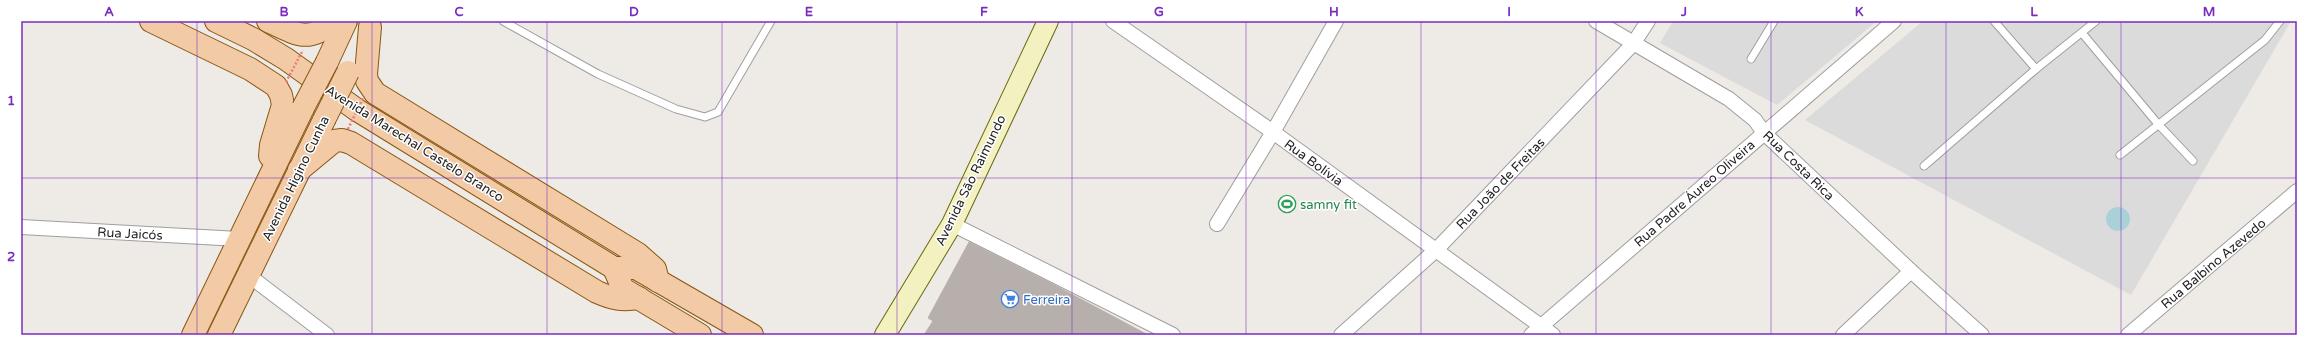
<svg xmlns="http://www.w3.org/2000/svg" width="2318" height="356" font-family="'Varela Round',sans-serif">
	<rect width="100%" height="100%" fill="#eeeae5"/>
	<g fill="#dcdbdb">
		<path d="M1673,21h204l-100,84 -117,-62z"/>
		<path d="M1923,21h368l-160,274 -326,-175z"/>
	</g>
	<circle fill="#aad1d7" cx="2118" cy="219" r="12"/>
	<path fill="#b7afab" stroke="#beb1a9" d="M969,242l78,39 101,54h-224l9,-14 -5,-3z"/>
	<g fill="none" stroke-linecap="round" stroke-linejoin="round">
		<defs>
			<g id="lane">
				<path d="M503,21l95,53 78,35 29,8 13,-5 53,-91"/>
				<path d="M1994,21l42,48"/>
				<path d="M2082,33l76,91 35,37"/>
				<path d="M1751,59l23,-38"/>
				<path d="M2120,155l145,-115 15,-19"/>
				<path d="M1924,166l112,-97 60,-48"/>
			</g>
			<g id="street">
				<path d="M1113,21l160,111 280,203"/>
				<path d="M1596,21l133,78 26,21 9,13 147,138 71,64"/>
				<path d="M952,224l221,111"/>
				<path d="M1217,224l56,-92 63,-111"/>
				<path d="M21,227l218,12"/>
				<path d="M248,275l79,60"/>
				<path d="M1341,335l95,-85 197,-206 15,-23"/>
				<path d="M1531,335l363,-314"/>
				<path d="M1843,335l68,-64"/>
				<path d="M2128,335l169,-144"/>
			</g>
			<path id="secondary" d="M885,335l67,-111 96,-203"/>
			<g id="primary">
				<path d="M151,21l99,48 26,17 5,9 2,10 -12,40 -1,11"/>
				<path d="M216,21l37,18 33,20 71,51 257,158"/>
				<path d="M268,21c27,12 40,24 65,0"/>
				<path d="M370,27l-4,47 1,7 8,12 263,161 17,15 3,12"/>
				<path d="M327,62l19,-41"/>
				<path d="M299,170l35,-29 8,-1 9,3 246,149c16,7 25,9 42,6"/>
				<path d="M614,268h22l116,67"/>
				<path d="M614,268l9,21 77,46"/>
				<path d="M193,335l110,-227"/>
				<path d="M219,335l105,-215"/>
			</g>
		</defs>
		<use href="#lane" stroke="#9f9f9f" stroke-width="9"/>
		<use href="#street" stroke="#9f9f9f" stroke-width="16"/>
		<use href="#secondary" stroke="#686a10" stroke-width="22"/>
		<use href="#primary" stroke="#895610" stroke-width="24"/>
		<use href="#lane" stroke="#fff" stroke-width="7"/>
		<use href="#street" stroke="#fff" stroke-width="14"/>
		<use href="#secondary" stroke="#f3f1bf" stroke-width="20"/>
		<use href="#primary" stroke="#f2cba6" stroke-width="22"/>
		<defs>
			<g id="primary-bridge">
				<path d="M303,108l24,-46"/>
				<path d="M324,120l24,-48"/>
			</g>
		</defs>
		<use href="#primary-bridge" stroke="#895610" stroke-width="24" stroke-linecap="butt"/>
		<g stroke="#eb7b79" stroke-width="2.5" stroke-dasharray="2 2" stroke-linecap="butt">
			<path d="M286,82l17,-32"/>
			<path d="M348,129l16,-33"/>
		</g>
		<use href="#primary-bridge" stroke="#f2cba6" stroke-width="22"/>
	</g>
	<path fill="none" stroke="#7b2cbf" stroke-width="1" stroke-opacity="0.55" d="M197,21v314M372,21v314M547,21v314M722,21v314M897,21v314M1072,21v314M1246,21v314M1421,21v314M1596,21v314M1771,21v314M1946,21v314M2121,21v314M21,178h2276"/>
	<defs>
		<symbol id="stadium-ring" viewBox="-11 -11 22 22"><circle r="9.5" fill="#fff" stroke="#2e9e5b" stroke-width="1.5"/><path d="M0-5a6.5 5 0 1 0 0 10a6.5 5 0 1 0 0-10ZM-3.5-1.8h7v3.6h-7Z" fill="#2e9e5b"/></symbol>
		<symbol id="supermarket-ring" viewBox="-11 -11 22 22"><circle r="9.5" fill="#fff" stroke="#3f7fe0" stroke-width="1.5"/><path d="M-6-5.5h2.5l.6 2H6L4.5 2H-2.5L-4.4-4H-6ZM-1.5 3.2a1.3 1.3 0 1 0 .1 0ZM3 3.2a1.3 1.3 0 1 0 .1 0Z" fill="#3f7fe0"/></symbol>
	</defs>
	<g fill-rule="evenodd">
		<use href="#stadium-ring" x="1277" y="194" width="20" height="20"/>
		<use href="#supermarket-ring" x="1000" y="289" width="20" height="20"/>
	</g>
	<g text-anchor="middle" stroke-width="3" stroke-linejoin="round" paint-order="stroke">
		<g font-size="13" fill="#1e1e1e" stroke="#fff">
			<text transform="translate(415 143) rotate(32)" y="5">Avenida Marechal Castelo Branco</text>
			<text transform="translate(1314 162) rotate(36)" y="5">Rua Bolívia</text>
			<text transform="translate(1799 165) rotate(44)" y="5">Rua Costa Rica</text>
			<text transform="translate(295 178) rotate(-64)" y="5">Avenida Higino Cunha</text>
			<text transform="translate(970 180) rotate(-64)" y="5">Avenida São Raimundo</text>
			<text transform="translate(1500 183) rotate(-46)" y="5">Rua João de Freitas</text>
			<text transform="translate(1694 193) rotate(-41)" y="5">Rua Padre Áureo Oliveira</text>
			<text transform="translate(130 233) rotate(3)" y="5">Rua Jaicós</text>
			<text transform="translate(2213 263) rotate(-40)" y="5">Rua Balbino Azevedo</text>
		</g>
		<g font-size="13" fill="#27864d" stroke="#fff" text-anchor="start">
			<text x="1300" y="209">samny fit</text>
		</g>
		<g font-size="13" fill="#366cbe" stroke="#fff" text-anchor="start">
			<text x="1023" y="304">Ferreira</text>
		</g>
	</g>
	<rect width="2318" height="356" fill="none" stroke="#ffffff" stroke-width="44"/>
	<rect x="22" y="22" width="2274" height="312" fill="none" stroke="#7b2cbf" stroke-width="1.5"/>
	<g font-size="13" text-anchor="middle" font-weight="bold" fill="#7b2cbf">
		<text x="109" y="16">A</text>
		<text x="284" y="16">B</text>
		<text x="459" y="16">C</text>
		<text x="634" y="16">D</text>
		<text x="809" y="16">E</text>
		<text x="984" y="16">F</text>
		<text x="1159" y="16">G</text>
		<text x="1334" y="16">H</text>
		<text x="1509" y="16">I</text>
		<text x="1684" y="16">J</text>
		<text x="1859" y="16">K</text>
		<text x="2034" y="16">L</text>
		<text x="2209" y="16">M</text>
		<text x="11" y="105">1</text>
		<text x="11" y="261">2</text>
	</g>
</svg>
